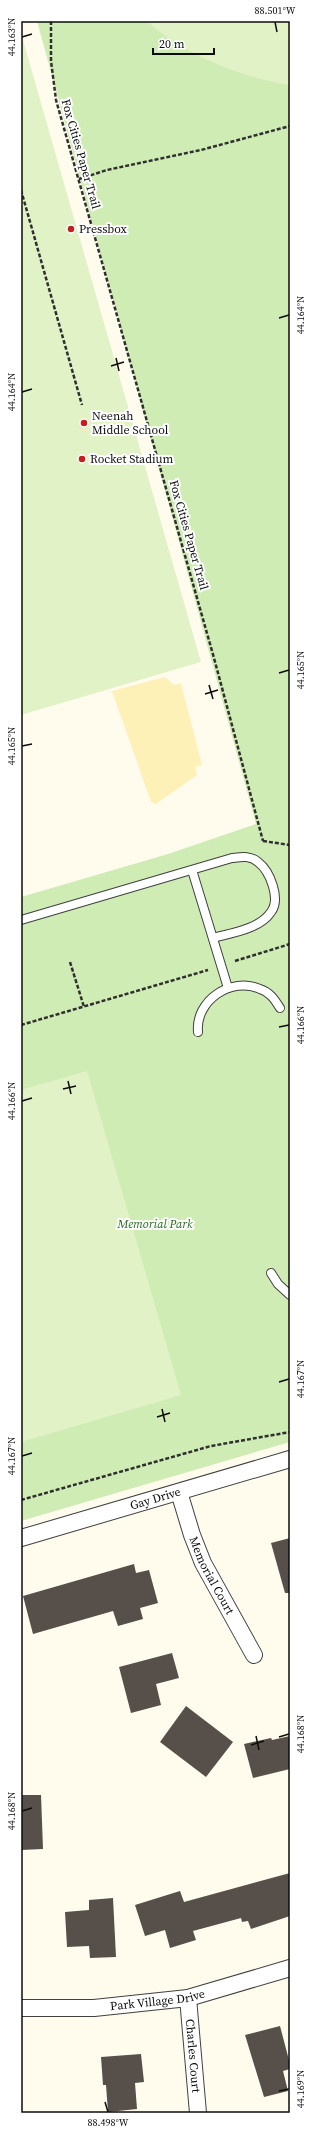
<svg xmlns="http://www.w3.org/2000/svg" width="311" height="2134" font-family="'Source Serif 4',serif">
	<rect width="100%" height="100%" fill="#fffcee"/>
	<path fill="#cfecb5" d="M37,21h253v1421l-269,79v-624l147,-43 88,-30z"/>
	<path fill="#fef1b7" d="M165,677l9,8 7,-2 21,82 -7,2 2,8 -41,29 -5,-2 -39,-111z"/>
	<g fill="#e2f2c7">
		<path d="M147,21h143v64c-47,-7 -108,-31 -143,-64z"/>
		<path d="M21,33l180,629 -180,53z"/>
		<path d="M87,1071l94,324 -160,47v-352z"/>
	</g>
	<g fill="#574f49">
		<path d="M290,1538v55h-5l-14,-50z"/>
		<path d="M134,1564l2,9 13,-3 9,33 -18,5 3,11 -25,7 -5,-15 -80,23 -10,-38z"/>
		<path d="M172,1653l7,25 -23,6 5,21 -30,8 -12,-46z"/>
		<path d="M186,1706l47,36 -27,35 -46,-35z"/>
		<path d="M290,1736v33l-37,9 -9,-34 27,-6 1,2z"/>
		<path d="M21,1795h20l2,54 -22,1z"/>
		<path d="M290,1873v43l-39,13 -3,-8 -6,1 -1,-4 -48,13 3,9 -26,8 -5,-18 -20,6 -10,-31 45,-14 4,11z"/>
		<path d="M113,1898l3,59 -26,1 -1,-12 -22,1 -2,-35 24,-2v-10z"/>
		<path d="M280,2026l10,38v5l-7,2 5,20 -24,6 -19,-62z"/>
		<path d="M141,2054l3,28 -9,1 2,26 -29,3 -2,-27h-3l-2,-28z"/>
	</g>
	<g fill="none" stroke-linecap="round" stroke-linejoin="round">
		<defs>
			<g id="lane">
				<path d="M192,870l36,118"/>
				<path d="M21,920l211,-62c9,-1 18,-3 26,4 12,9 23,37 13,50 -11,17 -40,21 -58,26"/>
				<path d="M198,1032c-3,-31 33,-56 62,-43 10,3 15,11 20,19"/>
				<path d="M271,1273l7,11 12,11"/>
			</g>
			<g id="street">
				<path id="s1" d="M179,1492l13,43 11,28 51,92"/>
				<path id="s2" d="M21,1538l269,-79"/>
				<path id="s3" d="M188,1998l10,115"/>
				<path id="s4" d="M21,2008h73l94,-10 102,-30"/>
			</g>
		</defs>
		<use href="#lane" stroke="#404040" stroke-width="10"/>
		<use href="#street" stroke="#404040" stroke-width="18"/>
		<g stroke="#2f2f2f" stroke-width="2.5" stroke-dasharray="4 2" stroke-linecap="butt">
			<path d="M51,21v40l5,39 158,558 49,183"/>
			<path d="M79,179l28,-9 94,-20 89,-24"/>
			<path d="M21,190l61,215"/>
			<path d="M263,841l27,4"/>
			<path d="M235,961l55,-17"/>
			<path d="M70,962l14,45"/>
			<path d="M21,1025l187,-55"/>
			<path d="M21,1500l190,-54 79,-14"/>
		</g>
		<use href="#lane" stroke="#fff" stroke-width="8"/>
		<use href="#street" stroke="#fff" stroke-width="16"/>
	</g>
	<path fill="none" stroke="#0d0d0d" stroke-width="1.5" d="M275,22l2,10M22,37l10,-3M279,318l10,-3M116,358l3,13M111,366l13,-4M22,392l10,-3M279,673l10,-3M209,685l4,14M205,694l13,-4M22,746l10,-2M279,1027l10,-2M68,1081l3,13M63,1089l13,-3M22,1101l10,-3M279,1382l10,-3M162,1409l3,13M157,1417l13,-4M22,1456l10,-3M256,1736l3,14M279,1737l10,-3M251,1745l13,-4M22,1811l10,-3M279,2091l10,-2M105,2102l3,10"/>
	<g fill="#c61d1e" stroke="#fff" stroke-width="1.5">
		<circle cx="71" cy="229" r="4"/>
		<circle cx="84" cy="423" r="4"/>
		<circle cx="82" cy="459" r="4"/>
	</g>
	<g text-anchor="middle" stroke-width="4" stroke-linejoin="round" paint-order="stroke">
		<g font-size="12" fill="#0d0d0d" stroke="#fff">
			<text transform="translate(81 154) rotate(74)" y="4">Fox Cities Paper Trail</text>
			<text transform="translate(189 535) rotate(74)" y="4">Fox Cities Paper Trail</text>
			<text dy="4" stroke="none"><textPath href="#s2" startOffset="140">Gay Drive</textPath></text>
			<text dy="4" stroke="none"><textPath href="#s1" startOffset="90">Memorial Court</textPath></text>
			<text dy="4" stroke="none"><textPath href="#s4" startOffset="137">Park Village Drive</textPath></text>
			<text dy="4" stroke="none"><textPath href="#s3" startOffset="58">Charles Court</textPath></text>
		</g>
		<g font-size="12" fill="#0d0d0d" stroke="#fff" text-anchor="start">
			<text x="79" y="233">Pressbox</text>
			<text x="92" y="420">Neenah<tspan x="92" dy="14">Middle School</tspan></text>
			<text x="90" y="463">Rocket Stadium</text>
		</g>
		<g font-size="12" font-style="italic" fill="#27691a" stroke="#fff">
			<text x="155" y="1228">Memorial Park</text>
		</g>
	</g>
	<rect width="311" height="2134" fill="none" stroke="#ffffff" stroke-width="44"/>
	<path d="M153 48v6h61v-6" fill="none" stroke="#0d0d0d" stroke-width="2"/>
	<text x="159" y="48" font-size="12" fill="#0d0d0d" stroke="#ffffff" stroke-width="3" paint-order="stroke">20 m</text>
	<rect x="22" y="22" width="267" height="2090" fill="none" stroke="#0d0d0d" stroke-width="1.5"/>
	<g font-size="10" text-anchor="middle" fill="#0d0d0d">
		<text x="275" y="14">88.501°W</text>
		<text transform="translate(11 37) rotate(-90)" y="4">44.163°N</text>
		<text transform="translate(300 315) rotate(-90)" y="4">44.164°N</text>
		<text transform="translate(11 392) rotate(-90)" y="4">44.164°N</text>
		<text transform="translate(300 670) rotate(-90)" y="4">44.165°N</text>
		<text transform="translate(11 746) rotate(-90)" y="4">44.165°N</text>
		<text transform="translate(300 1025) rotate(-90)" y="4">44.166°N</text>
		<text transform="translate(11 1101) rotate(-90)" y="4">44.166°N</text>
		<text transform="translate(300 1379) rotate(-90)" y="4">44.167°N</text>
		<text transform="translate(11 1456) rotate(-90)" y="4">44.167°N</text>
		<text transform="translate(300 1734) rotate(-90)" y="4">44.168°N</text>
		<text transform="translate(11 1811) rotate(-90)" y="4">44.168°N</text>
		<text transform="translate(300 2089) rotate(-90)" y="4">44.169°N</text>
		<text x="108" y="2126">88.498°W</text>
	</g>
</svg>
